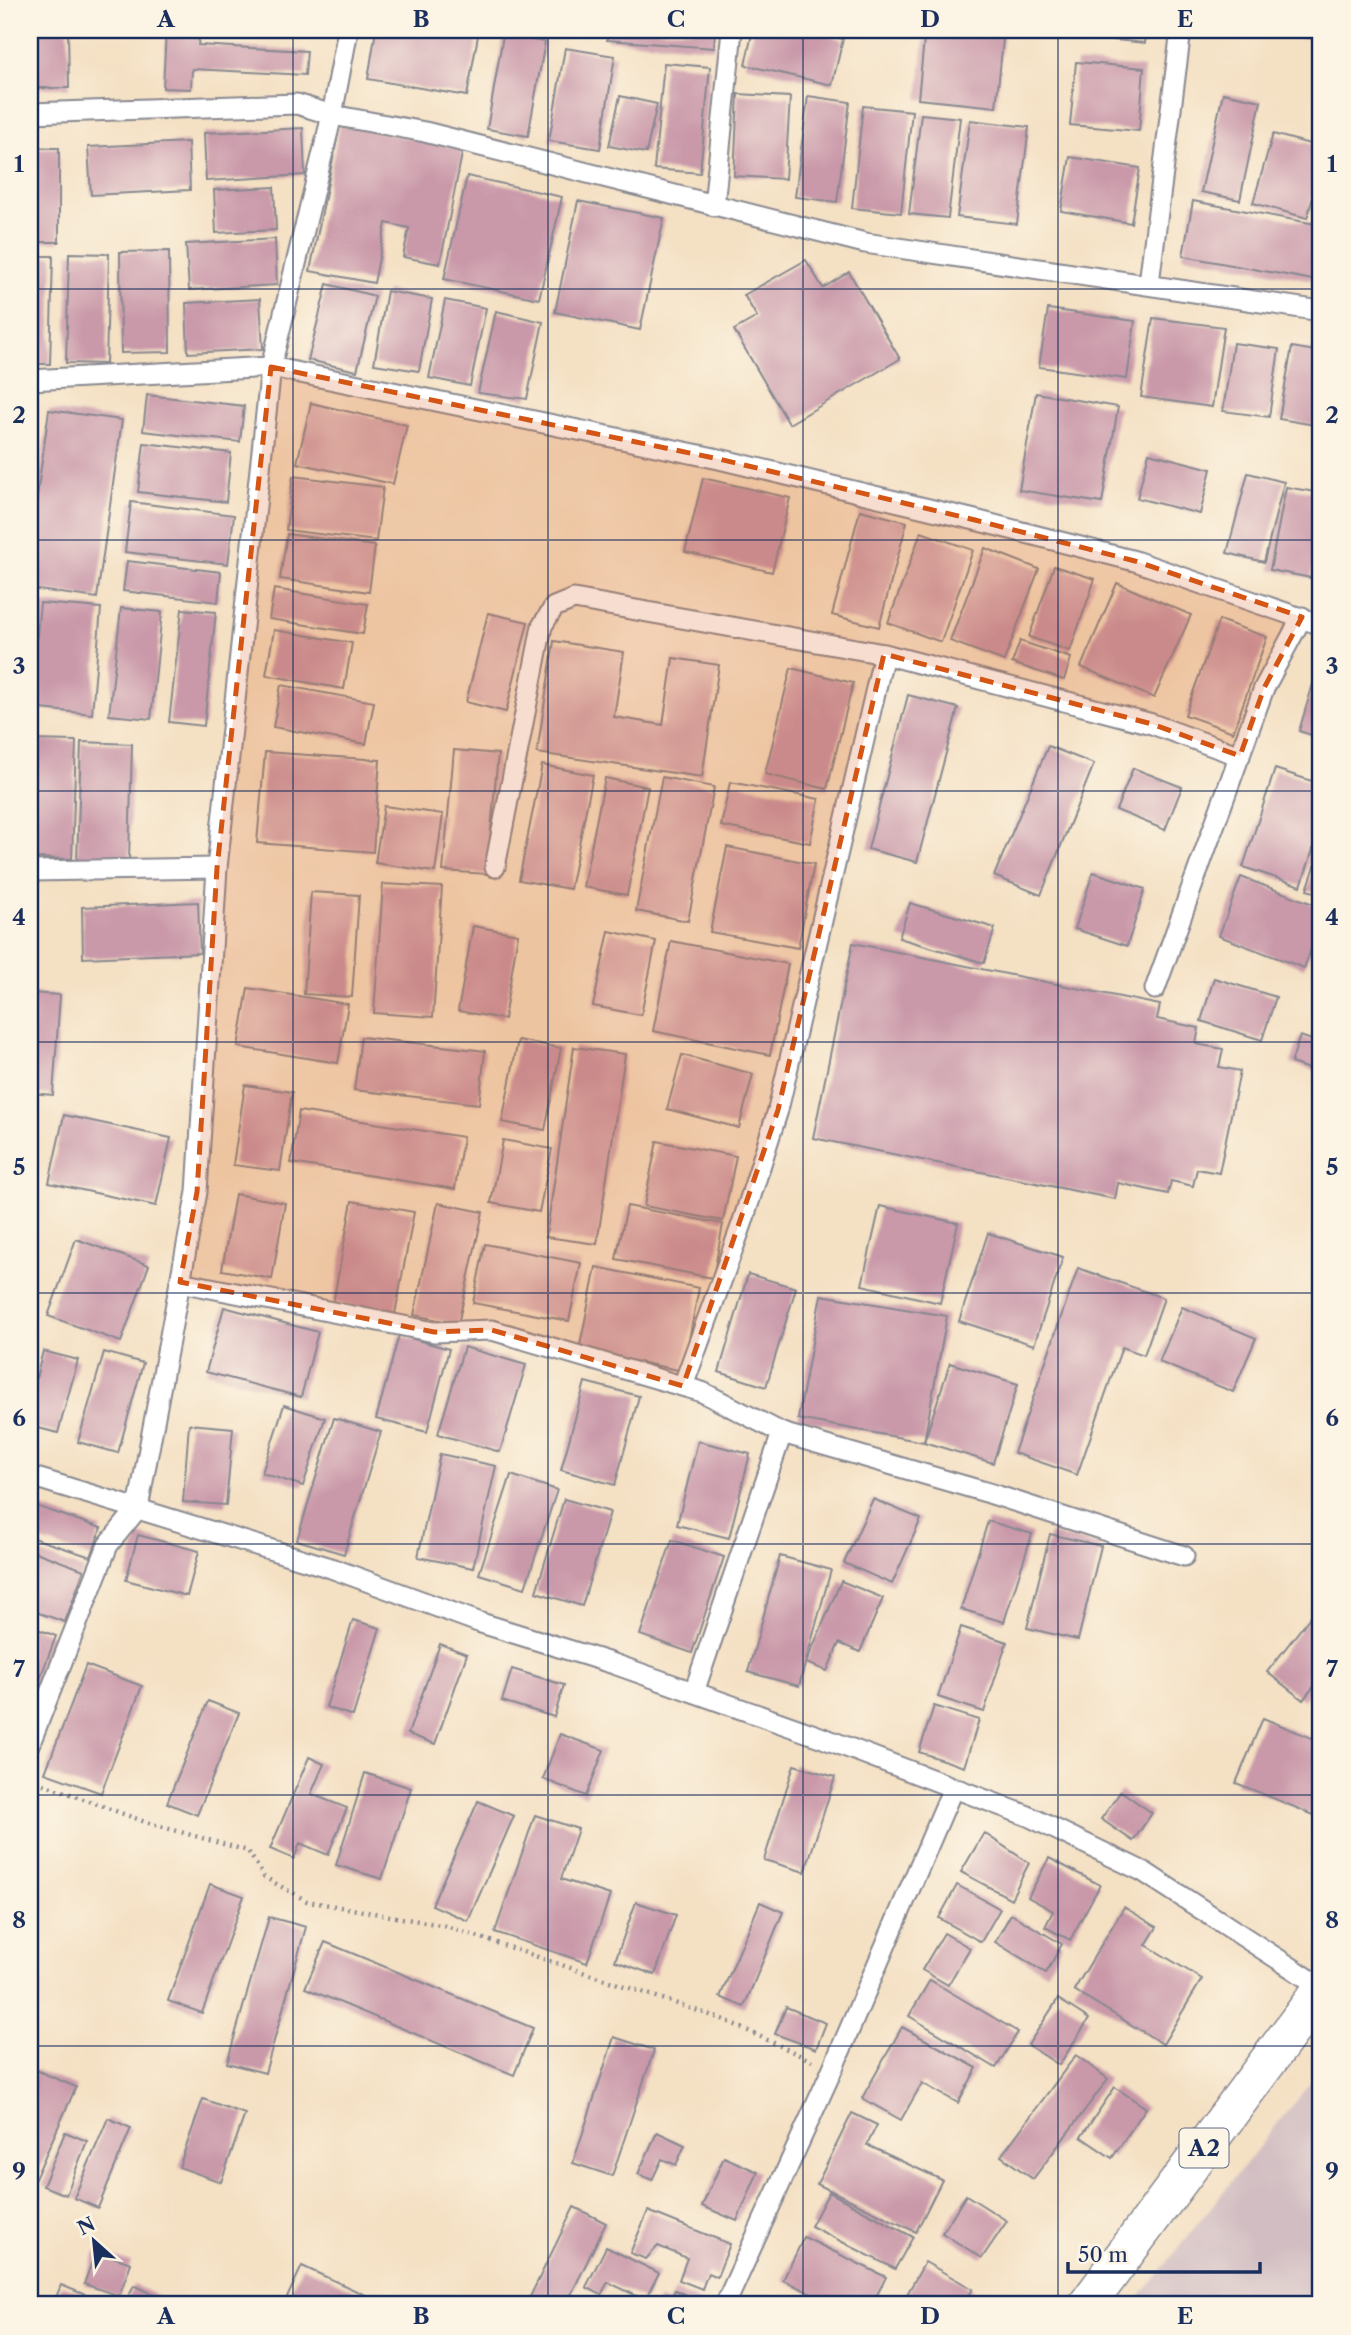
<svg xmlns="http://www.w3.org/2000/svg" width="1351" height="2335" font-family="'Libre Caslon Text',serif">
	<rect width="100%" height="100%" fill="#fcf5e5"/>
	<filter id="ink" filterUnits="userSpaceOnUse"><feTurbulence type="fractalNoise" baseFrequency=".0143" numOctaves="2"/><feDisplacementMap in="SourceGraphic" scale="14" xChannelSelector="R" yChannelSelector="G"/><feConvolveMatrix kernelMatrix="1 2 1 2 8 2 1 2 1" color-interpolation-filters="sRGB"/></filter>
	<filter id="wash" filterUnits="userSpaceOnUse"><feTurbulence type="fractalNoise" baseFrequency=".00686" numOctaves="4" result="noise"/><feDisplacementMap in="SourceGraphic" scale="28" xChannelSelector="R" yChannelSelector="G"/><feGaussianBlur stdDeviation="1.57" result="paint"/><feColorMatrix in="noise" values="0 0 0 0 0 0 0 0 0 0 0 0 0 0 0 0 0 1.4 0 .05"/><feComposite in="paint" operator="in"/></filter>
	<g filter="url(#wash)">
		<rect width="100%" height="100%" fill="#f4e0c3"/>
		<path fill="#d2bec2" d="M1321,2069v236h-188z"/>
		<g id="blocks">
			<g fill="#c998a9">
				<path d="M30,30h38l1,58h-39z"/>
				<path d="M166,30h34l-2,15 109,6 -2,24 -113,-6 -1,20 -28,-1z"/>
				<path d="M376,30h103l-12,66 -99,-17z"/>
				<path d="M608,30h107l-1,18 -107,-8z"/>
				<path d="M753,30h49l41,9 -11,46 -87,-20z"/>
				<path d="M925,30h79l-8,77 -78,-8z"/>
				<path d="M1085,30h62l-2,13 -61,-6z"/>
				<path d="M1246,30h75v9l-75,-7z"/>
				<path d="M503,35l42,7 -17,94 -41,-7z"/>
				<path d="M565,48l50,8 -15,93 -51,-8z"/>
				<path d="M1076,62l68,6 -5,63 -69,-6z"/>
				<path d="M664,63l46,4 -10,106 -46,-4z"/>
				<path d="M1223,93l38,8 -21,99 -39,-8z"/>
				<path d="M738,94l52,3 -5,82 -51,-3z"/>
				<path d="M620,96l37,8 -11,49 -37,-7z"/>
				<path d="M808,96l42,6 -13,100 -42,-5z"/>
				<path d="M863,106l49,5 -11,102 -49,-5z"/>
				<path d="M921,114l39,4 -12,100 -39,-4z"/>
				<path d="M970,120l59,7 -12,97 -60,-7z"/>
				<path d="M340,124l123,25 -23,115 -37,-7 6,-29 -23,-5 -12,60 -64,-12z"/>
				<path d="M303,128l2,47 -99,6 -2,-48z"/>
				<path d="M1273,134l48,13v22l-14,49 -54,-15z"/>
				<path d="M188,142l2,48 -99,5 -3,-48z"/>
				<rect x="30" y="148" width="29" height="94"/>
				<path d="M1070,157l70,11 -9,55 -70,-12z"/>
				<path d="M467,176l95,21 -23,102 -95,-20z"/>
				<path d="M274,187l2,43 -60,3 -2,-43z"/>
				<path d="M578,201l86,17 -24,112 -85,-18z"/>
				<path d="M1193,201l128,24 -8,55 -130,-24z"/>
				<path d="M275,239l2,46 -88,5 -3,-46z"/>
				<path d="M169,251l1,101 -49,1 -1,-101z"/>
				<path d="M69,253l40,1 -3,110 -40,-1z"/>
				<path d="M30,256h23l-3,108h-20z"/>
				<path d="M806,260l17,28 26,-16 51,87 -111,65 -55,-94 23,-13 -13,-22z"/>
				<path d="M327,284l48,12 -18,75 -49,-11z"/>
				<path d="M387,291l45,8 -13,72 -45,-7z"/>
				<path d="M260,299l3,50 -75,4 -2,-50z"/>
				<path d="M445,300l41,8 -16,78 -41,-8z"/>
				<path d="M1048,309l87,12 -8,58 -88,-12z"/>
				<path d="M496,311l47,11 -16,77 -49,-6z"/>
				<path d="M1153,318l71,9 -12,80 -71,-10z"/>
				<path d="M1233,343l46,6 -10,68 -46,-6z"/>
				<path d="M1292,347l29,5v74l-42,-7z"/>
				<path d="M1036,393l82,14 -16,96 -83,-13z"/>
				<path d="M147,395l97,11 -4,36 -97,-11z"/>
				<path d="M311,403l96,22 -14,59 -96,-21z"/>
				<path d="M49,410l73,10 -25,178 -67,-9v-43z"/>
				<path d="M144,443l87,10 -5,49 -88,-10z"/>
				<path d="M1149,453l62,16 -11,45 -63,-16z"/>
				<path d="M1248,473l36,9 -20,80 -37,-9z"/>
				<path d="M293,476l90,11 -7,54 -90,-11z"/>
				<path d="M703,478l87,20 -18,74 -87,-20z"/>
				<path d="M1286,487l35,6v31l-10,54 -41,-8z"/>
				<path d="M131,502l103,13 -6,49 -103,-12z"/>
				<path d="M860,510l47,12 -28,105 -47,-12z"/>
				<path d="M921,532l52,18 -32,92 -53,-19z"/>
				<path d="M287,534l88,12 -6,46 -89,-13z"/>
				<path d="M985,548l54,21 -35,92 -54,-20z"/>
				<path d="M127,561l94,11 -3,30 -95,-11z"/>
				<path d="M1054,566l41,13 -25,72 -41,-14z"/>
				<path d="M1117,583l74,32 -37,83 -73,-31z"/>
				<path d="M274,589l94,15 -5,30 -94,-15z"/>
				<path d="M40,603l61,5 -9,106 -62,-6z"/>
				<path d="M121,608l41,4 -11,107 -42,-4z"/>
				<path d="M182,609l34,3 -12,114 -35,-4z"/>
				<path d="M488,613l40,9 -22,90 -40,-10z"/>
				<path d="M1219,620l48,17 -34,95 -48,-17z"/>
				<path d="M274,630l78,13 -8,46 -78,-14z"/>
				<path d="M554,641l70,11 -10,65 49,8 10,-67 46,7 -17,112 -165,-24z"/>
				<path d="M1020,641l51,17 -7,22 -52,-17z"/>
				<path d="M1321,657v81l-22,-7z"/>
				<path d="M791,668l62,15 -26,106 -62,-15z"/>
				<path d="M281,685l93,17 -8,42 -93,-17z"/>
				<path d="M908,695l50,13 -41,154 -49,-13z"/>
				<path d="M30,740l46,1 -4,118 -42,-1z"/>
				<path d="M81,742l51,2 -3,117h-52z"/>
				<path d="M1048,746l46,18 -53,131 -47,-19z"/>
				<path d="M454,750l44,4 -11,120 -44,-3z"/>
				<path d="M265,752l115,8 -7,92 -116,-9z"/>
				<path d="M542,765l51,10 -23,114 -51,-9z"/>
				<path d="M1133,768l49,19 -17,43 -49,-20z"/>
				<path d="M1275,769l46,15v41l-20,61 -58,-19z"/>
				<path d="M662,777l52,10 -26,134 -52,-10z"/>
				<path d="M605,778l43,9 -21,108 -44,-8z"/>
				<path d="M730,782l89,17 -9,44 -89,-17z"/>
				<path d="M384,806l59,8 -8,58 -60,-9z"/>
				<path d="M727,847l87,17 -16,84 -88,-16z"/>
				<path d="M1321,848v46l-14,-4z"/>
				<path d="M1093,872l52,17 -18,57 -52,-17z"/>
				<path d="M1241,877l80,30v16l-17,45 -85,-32z"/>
				<path d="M383,884l59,3 -9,130 -59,-4z"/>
				<path d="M311,892l48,3 -7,102 -48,-3z"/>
				<path d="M198,902l2,51 -117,5 -1,-51z"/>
				<path d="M910,903l85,25 -11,35 -85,-25z"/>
				<path d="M473,926l45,8 -14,85 -46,-8z"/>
				<path d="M609,931l47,10 -15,74 -48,-9z"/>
				<path d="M671,941l117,23 -18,91 -117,-24z"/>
				<path d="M853,943l307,62 -3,14 42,9 -3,16 27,5 -4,18 21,4 -21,102 -22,-4 -4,17 -22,-5 -3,13 -50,-11 -3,16 -302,-61z"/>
				<path d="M1214,978l62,19 -14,43 -61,-19z"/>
				<path d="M248,988l100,16 -10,59 -100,-16z"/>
				<path d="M30,993l30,2 -7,100 -23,-2z"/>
				<path d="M1300,1036l21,7v30l-30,-10z"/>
				<path d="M361,1037l124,14 -6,53 -125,-14z"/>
				<path d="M518,1040l43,8 -16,82 -43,-8z"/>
				<path d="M574,1047l51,7 -28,190 -51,-7z"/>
				<path d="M682,1055l71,19 -14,54 -72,-19z"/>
				<path d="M245,1085l47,7 -12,79 -47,-6z"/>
				<path d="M299,1111l164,26 -8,52 -164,-26z"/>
				<path d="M64,1115l107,23 -15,68 -107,-23z"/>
				<path d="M503,1140l49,9 -13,63 -48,-9z"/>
				<path d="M657,1141l79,15 -13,65 -79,-15z"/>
				<path d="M235,1194l50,9 -13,76 -50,-9z"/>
				<path d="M352,1201l62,11 -19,102 -62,-11z"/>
				<path d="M438,1203l45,9 -25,112 -44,-9z"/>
				<path d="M627,1206l96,18 -10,54 -97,-19z"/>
				<path d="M880,1206l78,17 -18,80 -78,-18z"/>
				<path d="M988,1233l75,24 -29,88 -75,-24z"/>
				<path d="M76,1239l73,26 -28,77 -73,-26z"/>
				<path d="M485,1244l96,19 -12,58 -96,-18z"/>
				<path d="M596,1267l103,21 -16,83 -104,-21z"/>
				<path d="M1078,1268l86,30 -20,57 -22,-8 -45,128 -63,-22z"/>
				<path d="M748,1274l48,14 -30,99 -47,-15z"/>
				<path d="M821,1295l126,21 -23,126 -126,-23z"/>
				<path d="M224,1307l94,25 -17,65 -95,-25z"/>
				<path d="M1182,1307l74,31 -23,54 -74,-30z"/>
				<path d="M399,1335l50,14 -22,83 -51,-13z"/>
				<path d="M464,1347l62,18 -26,87 -62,-18z"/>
				<path d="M43,1351l35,9 -20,73 -28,-7v-24z"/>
				<path d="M104,1352l39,11 -25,90 -40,-11z"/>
				<path d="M950,1363l68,21 -25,79 -69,-21z"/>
				<path d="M585,1382l54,14 -24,89 -54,-15z"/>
				<path d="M284,1405l41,13 -22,68 -41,-13z"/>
				<path d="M334,1418l47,14 -37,122 -47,-14z"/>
				<path d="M189,1424l44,4 -7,77 -43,-3z"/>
				<path d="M698,1441l52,13 -21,84 -52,-13z"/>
				<path d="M440,1454l56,12 -23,102 -55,-11z"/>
				<path d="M511,1475l46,15 -32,98 -46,-14z"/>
				<path d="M564,1499l46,13 -28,94 -46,-14z"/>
				<path d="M873,1499l48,20 -29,65 -48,-21z"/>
				<path d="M30,1504l71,24 -10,29 -61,-20z"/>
				<path d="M988,1521l44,13 -28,88 -43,-13z"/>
				<path d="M1050,1534l51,12 -23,94 -51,-12z"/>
				<path d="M138,1535l61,16 -12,45 -61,-16z"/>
				<path d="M672,1540l52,17 -32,96 -52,-18z"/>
				<path d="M30,1550l54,20 -19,52 -35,-12z"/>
				<path d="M780,1556l51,14 -32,116 -51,-14z"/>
				<path d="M841,1581l42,17 -23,54 -21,-9 -12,28 -21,-8z"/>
				<path d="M1321,1603v75l-18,22 -36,-28z"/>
				<path d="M353,1620l27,8 -27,88 -27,-9z"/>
				<path d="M30,1626l26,10 -26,69z"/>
				<path d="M961,1627l46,15 -23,70 -46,-15z"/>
				<path d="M440,1644l27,10 -32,90 -27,-10z"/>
				<path d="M86,1665l56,21 -41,107 -56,-20z"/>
				<path d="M512,1669l52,16 -10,32 -52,-16z"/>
				<path d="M208,1701l31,12 -42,102 -30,-12z"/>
				<path d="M934,1706l45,14 -15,47 -45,-15z"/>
				<path d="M1263,1718l58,24v76l-85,-35z"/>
				<path d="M560,1734l44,16 -18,46 -43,-17z"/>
				<path d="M309,1757l15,7 -13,30 36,14 -19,47 -28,-12 -6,16 -24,-10z"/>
				<path d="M794,1765l41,12 -30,95 -41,-12z"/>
				<path d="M365,1773l46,15 -29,91 -46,-14z"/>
				<path d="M1121,1791l31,22 -19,28 -32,-22z"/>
				<path d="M478,1801l36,15 -46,105 -36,-16z"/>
				<path d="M535,1815l43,14 -17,50 49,16 -23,68 -92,-31z"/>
				<path d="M984,1833l45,30 -18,36 -50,-27z"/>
				<path d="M1049,1858l51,27 -30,55 -25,-13 8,-16 -25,-14z"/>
				<path d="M210,1884l34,12 -42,117 -34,-12z"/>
				<path d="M957,1885l43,24 -19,33 -42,-24z"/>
				<path d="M636,1902l40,13 -21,60 -40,-14z"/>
				<path d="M760,1902l23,10 -39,95 -24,-10z"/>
				<path d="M1124,1907l33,20 -11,18 56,34 -39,65 -89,-54z"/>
				<path d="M1011,1914l51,30 -16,29 -51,-31z"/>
				<path d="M269,1917l37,10 -41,146 -38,-10z"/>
				<path d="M944,1933l26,15 -22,37 -26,-15z"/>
				<path d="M325,1942l208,86 -19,47 -209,-87z"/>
				<path d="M930,1980l88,52 -22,36 -87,-52z"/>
				<path d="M1058,1999l31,20 -30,46 -31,-20z"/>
				<path d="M786,2007l40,16 -10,26 -41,-15z"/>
				<path d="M902,2027l75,41 -19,35 -36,-20 -21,37 -39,-22z"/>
				<path d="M614,2037l40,13 -42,126 -39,-13z"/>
				<path d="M1076,2055l32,24 -75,100 -32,-23z"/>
				<path d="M36,2070l40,17 -42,94 -4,-2v-95z"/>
				<path d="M1115,2087l31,21 -34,50 -31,-21z"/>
				<path d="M203,2099l42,15 -24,68 -42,-15z"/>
				<path d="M852,2113l25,12 -10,20 75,35 -26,52 -99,-48z"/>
				<path d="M108,2118l23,10 -33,80 -24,-10z"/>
				<path d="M65,2132l22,9 -21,54 -23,-9z"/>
				<path d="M657,2132l28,13 -9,20 -14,-6 -10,21 -14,-6z"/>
				<path d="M724,2157l34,15 -21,49 -35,-15z"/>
				<path d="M829,2192l84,45 -18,32 -84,-43z"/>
				<path d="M966,2195l41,26 -25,37 -40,-25z"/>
				<path d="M574,2207l32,16 -40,82h-40z"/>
				<path d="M648,2211l82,33 -13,33 -9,-4 -6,16 -23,-9 8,-22 -29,-12 -12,13 -16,-6z"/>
				<path d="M804,2237l82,40 -14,28h-37l-52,-25z"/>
				<path d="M606,2247l53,26 -14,27 -37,-18 -7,13 -15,-8z"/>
				<path d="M96,2251l35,12 -12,33 -35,-12z"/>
				<path d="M925,2262l48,27 -10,16h-62z"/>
				<path d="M302,2266l85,39 -103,-1z"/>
				<path d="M61,2285l49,20h-57z"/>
				<path d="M134,2285l41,20h-51z"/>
				<path d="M675,2290l31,15h-50l3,-6 9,4z"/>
			</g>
		</g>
	</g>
	<g filter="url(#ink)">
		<use href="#blocks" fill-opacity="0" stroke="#888890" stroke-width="2"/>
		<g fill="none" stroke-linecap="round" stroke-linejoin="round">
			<defs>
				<g id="street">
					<path d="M30,113l267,-9 35,11 93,17 440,111 456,68"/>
					<path d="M714,206l18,-176"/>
					<path d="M1149,283l32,-253"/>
					<path d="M30,380l241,-13 448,92 256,61 160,41 186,64"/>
					<path d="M495,867l47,-241 12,-19 20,-8 310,55 268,70 88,32"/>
					<path d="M30,871l187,-3"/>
					<path d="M1155,989l109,-301 38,-71"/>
					<path d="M180,1282l254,50 58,-2 210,62 80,41"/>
					<path d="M683,1386l59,-162 36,-114 106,-456"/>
					<path d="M30,1476l301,92 150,55 133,41 209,74 205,78 116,56 177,115"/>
					<path d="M694,1692l88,-259 207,60 195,63"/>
					<path d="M30,1743l78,-198 30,-37 42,-226 17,-90 20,-324 54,-501 61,-252 16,-85"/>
					<path d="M725,2305l107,-235 121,-282"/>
				</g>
				<path id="highway" d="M1087,2305l234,-315"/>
			</defs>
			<use href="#street" stroke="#888890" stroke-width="23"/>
			<use href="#highway" stroke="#888890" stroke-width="40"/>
			<path stroke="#888890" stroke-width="4.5" stroke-dasharray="2 5" stroke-linecap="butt" d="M30,1779l115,43 103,29 16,26 43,24 139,25 279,94 87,41"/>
			<use href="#street" stroke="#fff" stroke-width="19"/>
			<use href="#highway" stroke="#fff" stroke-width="37"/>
		</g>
	</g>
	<path fill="#d45514" fill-opacity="0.2" stroke="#d45514" stroke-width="5" stroke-dasharray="14 9" stroke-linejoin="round" d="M271,367l448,92 256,61 160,41 167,56 -38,71 -24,68 -88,-32 -268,-70 -106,456 -95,276 -191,-56 -58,2 -254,-50 17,-90 20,-324z"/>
	<path fill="none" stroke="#1b2f5e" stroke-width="2" stroke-opacity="0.55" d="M293,30v2275M548,30v2275M803,30v2275M1058,30v2275M30,289h1291M30,540h1291M30,791h1291M30,1042h1291M30,1293h1291M30,1544h1291M30,1795h1291M30,2046h1291"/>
	<g text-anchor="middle" stroke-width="5" stroke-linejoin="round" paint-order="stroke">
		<rect fill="#fcf5e5" stroke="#5e6a86" stroke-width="2" x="1179.5" y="2128.5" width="49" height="39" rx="5"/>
		<g font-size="23" font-weight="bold" fill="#1b2f5e">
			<text x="1204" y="2156">A2</text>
		</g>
	</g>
	<rect width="1351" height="2335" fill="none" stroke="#fcf5e5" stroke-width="77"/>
	<g transform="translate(94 2241) rotate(333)" stroke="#fcf5e5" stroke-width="5" paint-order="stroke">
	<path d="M0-5L12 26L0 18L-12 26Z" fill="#1b2f5e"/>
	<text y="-10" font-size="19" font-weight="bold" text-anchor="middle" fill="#1b2f5e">N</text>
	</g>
	<path d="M1068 2262v10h192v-10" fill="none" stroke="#1b2f5e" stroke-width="3.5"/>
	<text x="1078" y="2262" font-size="21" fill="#1b2f5e" stroke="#fcf5e5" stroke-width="5" paint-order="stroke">50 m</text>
	<rect x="38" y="38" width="1274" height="2258" fill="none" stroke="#1b2f5e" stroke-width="2.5"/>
	<g font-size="23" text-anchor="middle" font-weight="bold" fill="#1b2f5e">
		<text x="166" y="27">A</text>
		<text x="421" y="27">B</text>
		<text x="676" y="27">C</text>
		<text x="930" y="27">D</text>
		<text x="1185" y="27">E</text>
		<text x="19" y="172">1</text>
		<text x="1332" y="172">1</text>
		<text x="19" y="423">2</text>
		<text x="1332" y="423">2</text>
		<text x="19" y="674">3</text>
		<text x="1332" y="674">3</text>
		<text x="19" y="925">4</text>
		<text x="1332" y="925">4</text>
		<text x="19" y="1175">5</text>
		<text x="1332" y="1175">5</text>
		<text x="19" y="1426">6</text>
		<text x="1332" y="1426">6</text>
		<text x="19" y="1677">7</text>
		<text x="1332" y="1677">7</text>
		<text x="19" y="1928">8</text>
		<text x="1332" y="1928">8</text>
		<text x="19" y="2179">9</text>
		<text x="1332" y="2179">9</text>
		<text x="166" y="2324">A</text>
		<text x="421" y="2324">B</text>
		<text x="676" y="2324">C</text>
		<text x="930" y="2324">D</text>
		<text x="1185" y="2324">E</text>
	</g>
</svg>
